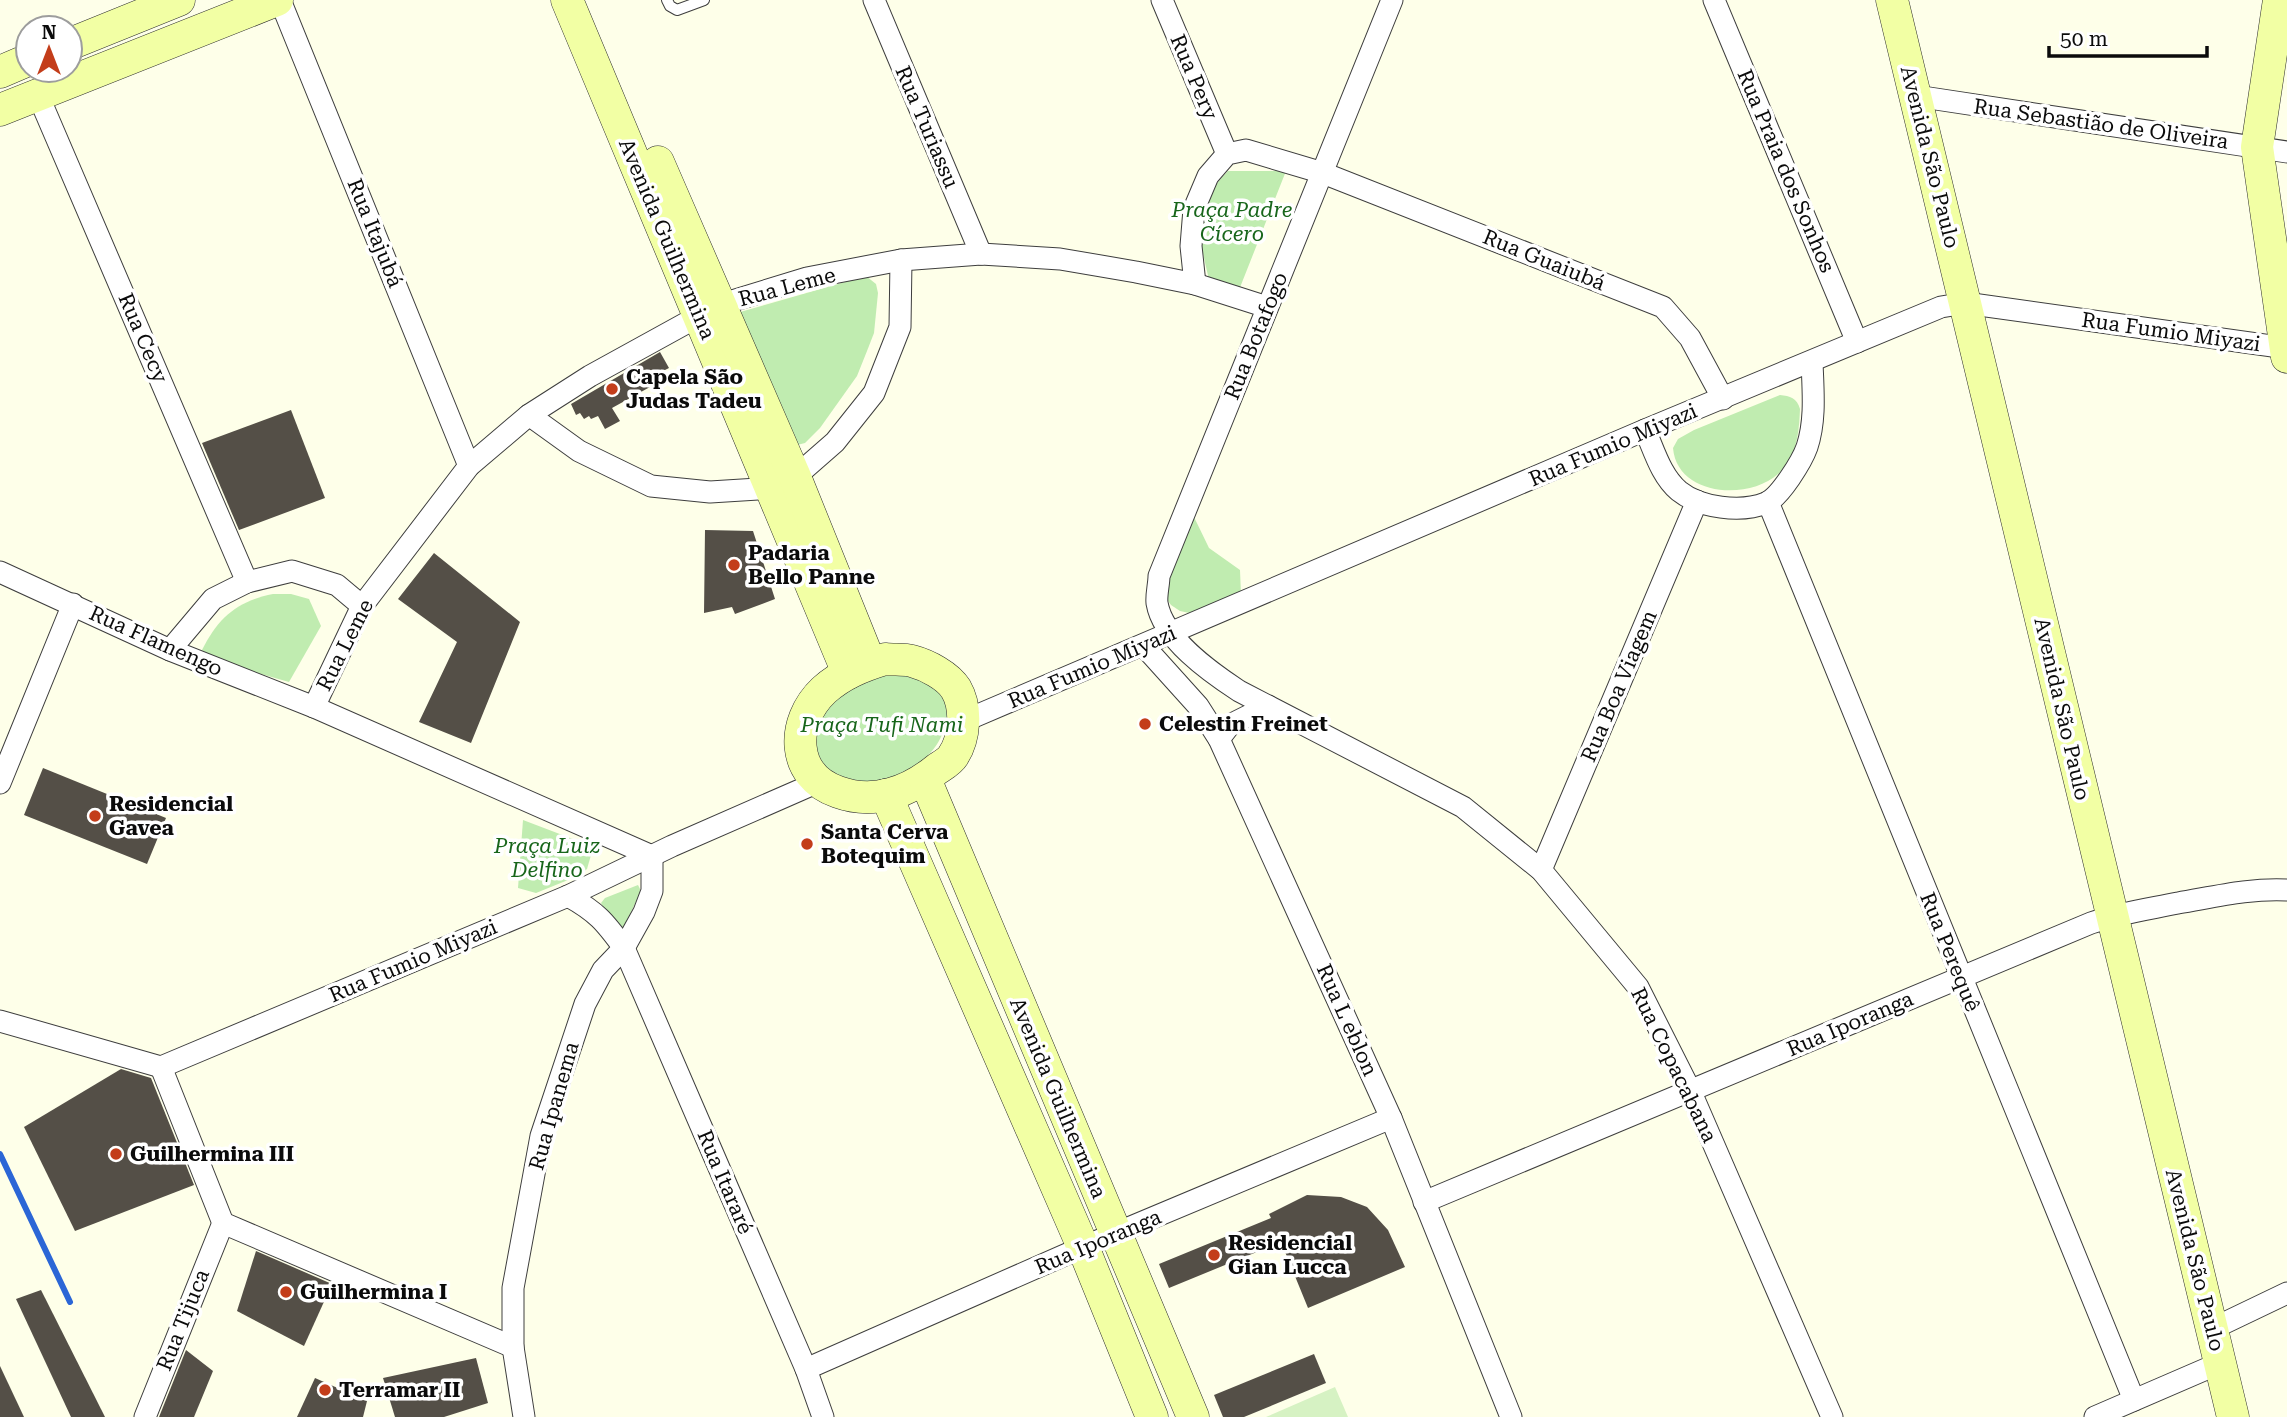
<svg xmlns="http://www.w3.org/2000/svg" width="2287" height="1417" font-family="'Roboto Serif',serif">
	<rect width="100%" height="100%" fill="#feffe9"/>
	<g fill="#c0ecb0">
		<path d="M1228,171h58l-47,119 -29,-6c-11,-48 -21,-74 18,-113z"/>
		<path d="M866,276l10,8 2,9 -4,40 -7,18 -10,25 -37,52 -15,15 -12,3 -60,-132z"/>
		<path d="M1780,395c10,1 17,3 20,14 -1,23 -3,49 -22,65 -30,27 -101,22 -105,-26l5,-9 16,-9z"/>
		<path d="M1194,517l15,31 31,22 1,25 -47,19 -14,-3 -9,-6 -5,-7 -1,-15z"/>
		<path d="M273,594h18l18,5 12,27 -32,56 -80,-23 -7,-9c16,-32 35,-49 71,-56z"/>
		<path d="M895,665l48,26c1,7 4,15 4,22 -1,36 -36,64 -69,69 -22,4 -45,-6 -64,-16l-2,-55z"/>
		<path d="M523,820l63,24 5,11 -4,14 -9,7 -42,17 -18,-5z"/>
		<path d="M638,885l3,6 -20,42 -20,-30 4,-5z"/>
	</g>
	<path fill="#d6f2c3" d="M1335,1387l13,30h-82z"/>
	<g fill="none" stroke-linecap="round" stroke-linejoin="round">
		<path stroke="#2b66d6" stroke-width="6" d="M0,1154l70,148"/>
	</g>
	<g fill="#544f47">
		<path d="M660,352l9,16 -14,7 4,7 -47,26 8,13 -15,8 -7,-13 -7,3 -2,-3 -5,3 -4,-6 -4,2 -5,-11z"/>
		<path d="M291,410l34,88 -86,32 -37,-87z"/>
		<path d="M705,530l48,1 22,68 -40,15 -3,-7 -28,6z"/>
		<path d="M434,553l86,69 -49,121 -52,-21 38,-80 -59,-43z"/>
		<path d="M43,768l123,50 -19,46 -123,-49z"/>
		<path d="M121,1069l30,9 43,107 -119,46 -51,-104z"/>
		<path d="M1307,1195l34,2 26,10 21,23 17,37 -97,41 -27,-66 -112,46 -10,-24 112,-46 -2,-4z"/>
		<path d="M256,1251l76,33 -28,62 -67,-35z"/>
		<path d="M41,1290l64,127h-34l-55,-118z"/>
		<path d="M186,1350l27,21 -19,46h-35z"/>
		<path d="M1314,1354l12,29 -82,34h-21l-9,-22z"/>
		<path d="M476,1358l12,45 -44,14h-49l-12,-39z"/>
		<path d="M0,1366l24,51h-24z"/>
		<path d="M315,1378l52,23 -4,16h-66z"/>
	</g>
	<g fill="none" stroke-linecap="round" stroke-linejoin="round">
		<defs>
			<path id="lane" d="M667,0l3,6 7,4 27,-10"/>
			<g id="street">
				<path d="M280,0l189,466"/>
				<path d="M874,0l107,254"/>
				<path d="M1162,0l65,154"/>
				<path d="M1392,0l-233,576c0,8 -3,19 -2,27 6,36 53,69 82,88l224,116 78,63 97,117 52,103 142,327"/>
				<path d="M1714,0l143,342"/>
				<path d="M38,95l209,487"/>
				<path d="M1916,96l371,56"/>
				<path d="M1195,284l-4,-38 3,-37 14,-33 19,-22 19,-4 77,23 340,134 27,31 33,61"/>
				<path d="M529,415l50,36 72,35 59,6 48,-3 37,-12 40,-35 39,-49 26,-66 1,-67"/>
				<path d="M1645,430c9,20 16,46 34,61 21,17 62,22 87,12 14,-6 36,-42 41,-56 9,-27 6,-57 5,-85"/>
				<path d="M1768,502l366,898"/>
				<path d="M0,572l170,78 144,57 338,149v35l-8,21 -20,36 -21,22 -18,34 -44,132 -28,152v59l11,70"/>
				<path d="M1143,645l55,61 21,33 172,379 120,299"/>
				<path d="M170,650l43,-51 34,-17 45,-11 45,14 25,21"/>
				<path d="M314,707l48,-101 107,-140 60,-51 61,-39 129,-71 88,-27 94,-18 80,-6 79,5 76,13 59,12 72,23"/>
				<path d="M964,721l681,-291 296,-123 24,-4 322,45"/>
				<path d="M1219,739l11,-14 38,-19"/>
				<path d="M0,783l73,-179"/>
				<path d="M1541,870l156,-369"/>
				<path d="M568,896c29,16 37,26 56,52l182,421 17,48"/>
				<path d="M0,1021l161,46 407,-171 104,-50 144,-63"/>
				<path d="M161,1067l62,156 290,124"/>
				<path d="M1424,1202l667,-279c28,-10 58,-14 87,-20 36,-6 72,-15 109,-13"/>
				<path d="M2212,1329l75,-36"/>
				<path d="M806,1369l277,-122 308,-129"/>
				<path d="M145,1417l78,-194"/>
				<path d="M2095,1417l125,-54"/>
			</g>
			<g id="secondary">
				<path d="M567,0l281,673"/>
				<path d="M1892,0l341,1417"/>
				<path d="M2279,0l-22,147 30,210"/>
				<path d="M70,44l109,-44"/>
				<path d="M0,72l28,-12"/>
				<path d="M0,110l277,-110"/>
				<path d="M658,162l137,315 75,186"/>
				<path d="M885,659c9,1 19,0 27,2 15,4 36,15 44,28 11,19 9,49 -3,67 -3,5 -10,9 -16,13 -28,23 -63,36 -99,23 -47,-16 -48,-70 -14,-102 18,-16 38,-24 61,-31z"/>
				<path d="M925,779l268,638"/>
				<path d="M886,795l197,452 69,170"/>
			</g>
		</defs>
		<use href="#lane" stroke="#3e3e3e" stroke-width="12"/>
		<use href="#street" stroke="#3e3e3e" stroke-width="23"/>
		<use href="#secondary" stroke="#2d2d2d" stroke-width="33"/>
		<use href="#lane" stroke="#fff" stroke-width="10"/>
		<use href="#street" stroke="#fff" stroke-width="21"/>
		<use href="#secondary" stroke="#f2ffa4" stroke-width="32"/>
	</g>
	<g fill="#c33d1a" stroke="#fff" stroke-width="2.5">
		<circle cx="612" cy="389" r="7"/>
		<circle cx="734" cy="565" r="7"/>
		<circle cx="1145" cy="724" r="7"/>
		<circle cx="95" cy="816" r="7"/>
		<circle cx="807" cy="844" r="7"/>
		<circle cx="116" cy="1154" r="7"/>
		<circle cx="1214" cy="1255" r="7"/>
		<circle cx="286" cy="1292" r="7"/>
		<circle cx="325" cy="1390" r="7"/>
	</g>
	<g text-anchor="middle" stroke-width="7" stroke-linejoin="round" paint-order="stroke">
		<g font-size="21" fill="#0b0b0b" stroke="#fff">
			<text transform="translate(1194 77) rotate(67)" y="7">Rua Pery</text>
			<text transform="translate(2101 124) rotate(8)" y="7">Rua Sebastião de Oliveira</text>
			<text transform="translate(927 127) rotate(67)" y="7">Rua Turiassu</text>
			<text transform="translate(1930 157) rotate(76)" y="7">Avenida São Paulo</text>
			<text transform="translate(1786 171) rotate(67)" y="7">Rua Praia dos Sonhos</text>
			<text transform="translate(375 233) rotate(68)" y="7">Rua Itajubá</text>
			<text transform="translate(667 239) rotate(67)" y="7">Avenida Guilhermina</text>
			<text transform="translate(1544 260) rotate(22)" y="7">Rua Guaiubá</text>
			<text transform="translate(787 287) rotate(-15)" y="7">Rua Leme</text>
			<text transform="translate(2171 332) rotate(8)" y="7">Rua Fumio Miyazi</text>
			<text transform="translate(1256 336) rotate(-68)" y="7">Rua Botafogo</text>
			<text transform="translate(143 338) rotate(67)" y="7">Rua Cecy</text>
			<text transform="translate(1613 445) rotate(-23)" y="7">Rua Fumio Miyazi</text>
			<text transform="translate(156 641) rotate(24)" y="7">Rua Flamengo</text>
			<text transform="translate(345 645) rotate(-63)" y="7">Rua Leme</text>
			<text transform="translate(1092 667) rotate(-23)" y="7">Rua Fumio Miyazi</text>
			<text transform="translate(1619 686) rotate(-67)" y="7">Rua Boa Viagem</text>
			<text transform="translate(2062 709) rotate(77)" y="7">Avenida São Paulo</text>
			<text transform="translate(1950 952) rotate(68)" y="7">Rua Perequê</text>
			<text transform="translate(413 961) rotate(-23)" y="7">Rua Fumio Miyazi</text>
			<text transform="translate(1347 1020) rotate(66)" y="7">Rua L eblon</text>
			<text transform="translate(1850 1024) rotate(-23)" y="7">Rua Iporanga</text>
			<text transform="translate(1674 1065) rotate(64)" y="7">Rua Copacabana</text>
			<text transform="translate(1058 1098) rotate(67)" y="7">Avenida Guilhermina</text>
			<text transform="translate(554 1106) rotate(-74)" y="7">Rua Ipanema</text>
			<text transform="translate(725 1182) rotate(67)" y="7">Rua Itararé</text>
			<text transform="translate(1098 1242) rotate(-23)" y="7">Rua Iporanga</text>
			<text transform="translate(2195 1260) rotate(76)" y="7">Avenida São Paulo</text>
			<text transform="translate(183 1320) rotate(-68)" y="7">Rua Tijuca</text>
		</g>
		<g font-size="21" font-style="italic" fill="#18661b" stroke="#fff">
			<text x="1232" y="217">Praça Padre<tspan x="1232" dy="24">Cícero</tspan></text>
			<text x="882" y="732">Praça Tufi Nami</text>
			<text x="547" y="853">Praça Luiz<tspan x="547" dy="24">Delfino</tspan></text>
		</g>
		<g font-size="21" font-weight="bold" fill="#0b0b0b" stroke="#fff" text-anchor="start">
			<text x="626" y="384">Capela São<tspan x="626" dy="24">Judas Tadeu</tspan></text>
			<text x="748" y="560">Padaria<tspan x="748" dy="24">Bello Panne</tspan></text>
			<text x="1159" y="731">Celestin Freinet</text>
			<text x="109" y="811">Residencial<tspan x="109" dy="24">Gavea</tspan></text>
			<text x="821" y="839">Santa Cerva<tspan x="821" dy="24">Botequim</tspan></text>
			<text x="130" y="1161">Guilhermina III</text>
			<text x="1228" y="1250">Residencial<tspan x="1228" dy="24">Gian Lucca</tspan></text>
			<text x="300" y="1299">Guilhermina I</text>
			<text x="339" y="1397">Terramar II</text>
		</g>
	</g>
	<g transform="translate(49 49)"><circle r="33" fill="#ffffff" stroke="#9d9d9d" stroke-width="2"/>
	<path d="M0-5L12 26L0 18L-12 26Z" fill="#c33d1a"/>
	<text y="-10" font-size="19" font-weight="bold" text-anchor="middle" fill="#0b0b0b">N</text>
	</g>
	<path d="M2049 46v10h158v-10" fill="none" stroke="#0b0b0b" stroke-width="3.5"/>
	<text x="2060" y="46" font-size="21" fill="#0b0b0b" stroke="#ffffff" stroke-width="5" paint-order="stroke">50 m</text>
</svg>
